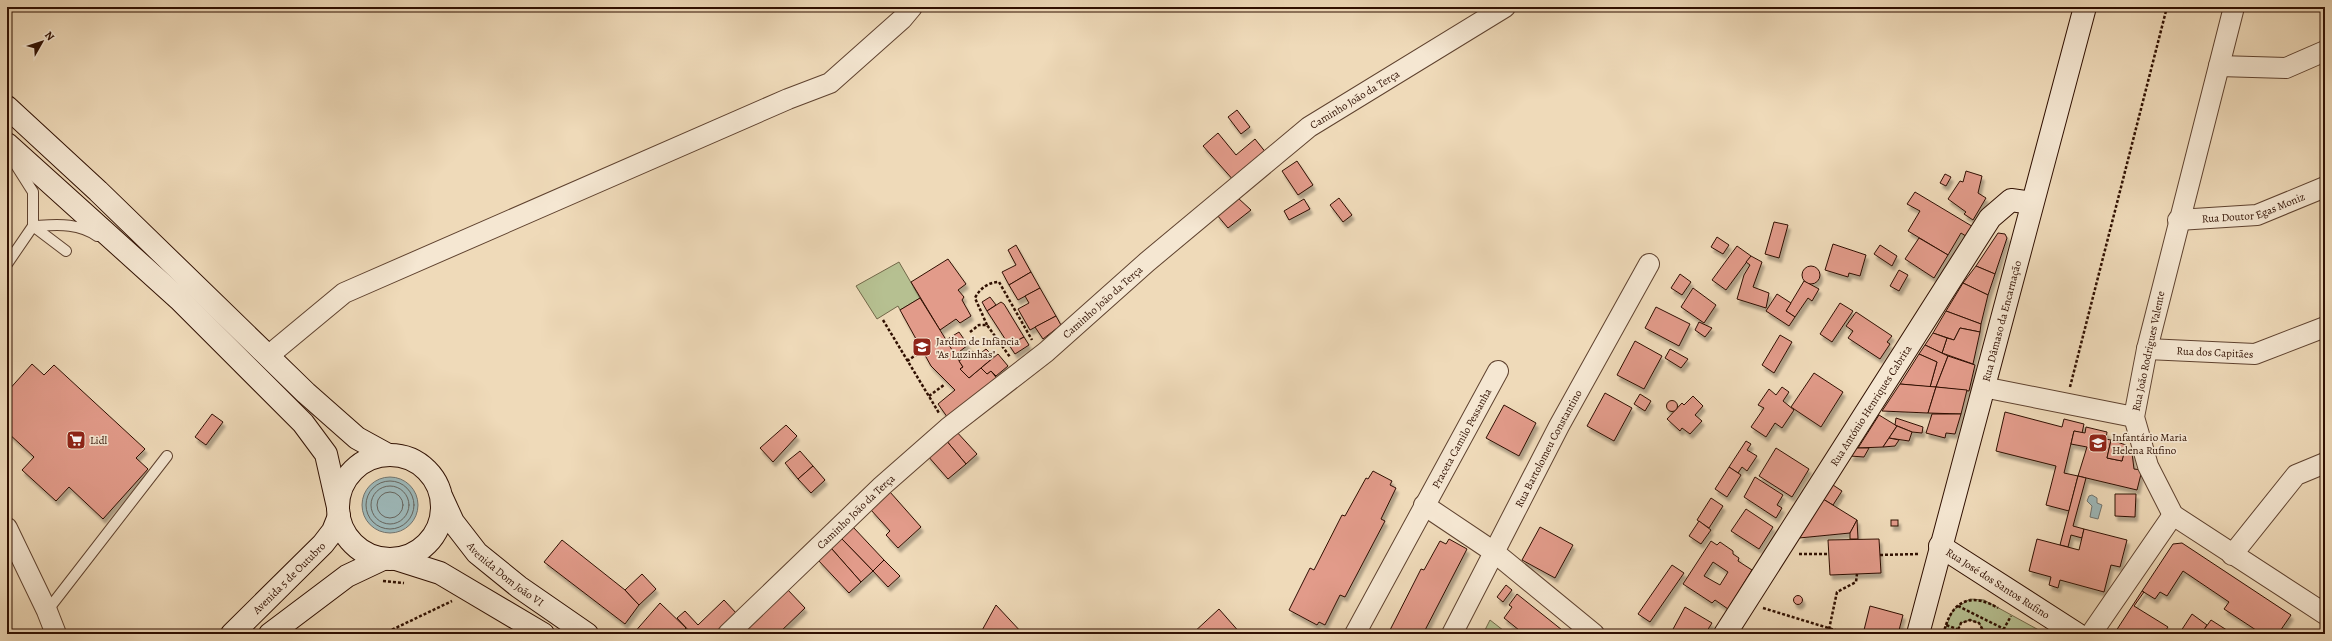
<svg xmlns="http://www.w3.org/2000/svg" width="2332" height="641" font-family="Alegreya,serif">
	<defs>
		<filter id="shadow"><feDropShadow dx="2.5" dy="4.5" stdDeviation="1" flood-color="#0004"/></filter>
	</defs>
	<rect width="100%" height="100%" fill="#efdab9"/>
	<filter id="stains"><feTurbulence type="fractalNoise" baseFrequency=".005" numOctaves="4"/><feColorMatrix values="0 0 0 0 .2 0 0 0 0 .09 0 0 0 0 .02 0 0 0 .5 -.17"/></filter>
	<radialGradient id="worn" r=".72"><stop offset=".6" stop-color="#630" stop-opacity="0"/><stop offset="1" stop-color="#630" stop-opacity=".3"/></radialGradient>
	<g fill="#b6c091" stroke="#726849">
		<path d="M899,262l21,36 -20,12 -2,-4 -21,13 -21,-33z"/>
		<path d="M1970,599l14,1 62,34h-61l-6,-11 -9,-3 -9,3 -5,11h-13l10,-24z"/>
		<path d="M1490,620l18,14h-25z"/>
	</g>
	<g fill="#9db8b9" stroke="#71746f">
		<circle cx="390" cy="505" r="28"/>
		<path d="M2092,495l5,3v5l5,2 -4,14 -8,-2 2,-11 -5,-5 2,-5z"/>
	</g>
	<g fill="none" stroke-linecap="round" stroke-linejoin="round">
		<g stroke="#66645d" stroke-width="1">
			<circle cx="390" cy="505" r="24"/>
			<circle cx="390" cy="505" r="19"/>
			<circle cx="390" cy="505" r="13"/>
		</g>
	</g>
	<g fill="#e29b8a" stroke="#2f0f01" fill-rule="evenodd" filter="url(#shadow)">
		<path d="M1237,110l13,17 -9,7 -13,-17z"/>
		<path d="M1218,133l18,22 19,-16 12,15 -32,28 -32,-36z"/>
		<path d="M1297,161l16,24 -15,10 -16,-24z"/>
		<path d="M1966,171l16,5 -4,17 8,5 -13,22 -9,-6 2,-2 -18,-13 12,-18 3,1z"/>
		<path d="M1945,174l6,3 -5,9 -6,-3z"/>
		<path d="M1915,192l60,36 -6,10 -8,-5 -13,22 -40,-24 12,-20 -13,-7z"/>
		<path d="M1238,198l13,12 -23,18 -11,-13z"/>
		<path d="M1339,198l13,17 -9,7 -13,-17z"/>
		<path d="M1304,199l6,10 -21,11 -5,-9z"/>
		<path d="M1774,222l14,3 -9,33 -14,-4z"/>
		<path d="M1998,233l7,1 2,4 -12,36 -19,-8z"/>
		<path d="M1717,237l12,8 -6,9 -12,-7z"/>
		<path d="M1919,238l29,17 -14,23 -29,-19z"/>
		<path d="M1833,244l33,11 -6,21 -11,-3 -1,4 -23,-7z"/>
		<path d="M1016,245l15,27 -22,13 -7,-13 14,-7 -8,-15z"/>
		<path d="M1880,245l17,11 -5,10 -18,-12z"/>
		<path d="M1737,246l14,10 -25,34 -14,-10z"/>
		<path d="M1751,256l11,6 -9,25 16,6 -3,15 -29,-9 7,-24 6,-10 -4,-3z"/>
		<path d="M948,259l18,25 -8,6 6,7 -2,3 9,16 -11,7 -4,-4 -16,11 -29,-48z"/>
		<path d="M1976,266l19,8 -7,21 -25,-12z"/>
		<circle cx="1811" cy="275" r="9"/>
		<path d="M1899,270l9,5 -9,16 -9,-5z"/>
		<path d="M1031,272l9,16 -22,12 -9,-15z"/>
		<path d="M1680,274l11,8 -9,13 -11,-7z"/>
		<path d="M1804,281l15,8 -7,12 -4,-3 -13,19 -9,-6z"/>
		<path d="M1963,283l25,12 -7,29 -35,-13z"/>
		<path d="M1040,288l16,28 -26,14 -12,-21 11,-6 -4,-7z"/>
		<path d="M1693,288l23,17 -12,18 -23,-16z"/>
		<path d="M1777,294l14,9 -5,8 9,6 -6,9 -23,-15z"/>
		<path d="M990,297l6,8 -9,6 -5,-9z"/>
		<path d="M920,298l43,69 -3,2 9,9 12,-10 6,6 4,-3 8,10 -49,40 -12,-17 17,-14 -24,-24 -31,-56z"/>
		<path d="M1001,302l3,2 20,33 -15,8 -22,-34z"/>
		<path d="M1840,303l13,8 -21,31 -12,-8z"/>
		<path d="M1656,307l34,17 -11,22 -34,-18z"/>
		<path d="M1946,311l35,13 -1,8 -20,-4 -6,12 -21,-7z"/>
		<path d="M1856,312l36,24 -5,6 3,2 -10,15 -32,-21 5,-7 -7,-5z"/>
		<path d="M1056,316l5,9 -18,14 -8,-12z"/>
		<path d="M1699,322l13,6 -7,9 -10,-7z"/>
		<path d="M1960,328l20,4 -7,32 -31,-11 5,-15 7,2z"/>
		<path d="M959,332l9,13 -13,10 -9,-15z"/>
		<path d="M1933,333l14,5 -5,15 -17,-8z"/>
		<path d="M1780,335l12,7 -18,31 -12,-8z"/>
		<path d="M1024,337l5,8 -14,9 -6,-9z"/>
		<path d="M1635,341l27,15 -18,33 -27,-14z"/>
		<path d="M1925,345l23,11 -12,31h-6l7,-25 -18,-8z"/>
		<path d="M986,349l8,8 -25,21 -9,-9 3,-2 -4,-6 14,-10 4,5z"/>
		<path d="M1670,349l18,10 -7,9 -16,-10z"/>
		<path d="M998,354l10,12 -12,10 -5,-5 -4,3 -6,-6z"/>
		<path d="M1919,354l18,8 -7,25 -30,-3z"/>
		<path d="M1948,356l27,9 -6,26 -33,-4z"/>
		<path d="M32,364l12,11 10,-10 91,84 -9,9 12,11 -45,50 -34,-32 -13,14 -34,-31 12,-13 -27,-25v-40z"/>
		<path d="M1814,373l29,19 -22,35 -30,-20z"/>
		<path d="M1900,384l36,3 -8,26 -46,-2z"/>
		<path d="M1782,387l7,5 -6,9 11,9 -12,18 -7,-5 -9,14 -15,-10 13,-19 -6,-3 11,-16 7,6z"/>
		<path d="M1936,387l31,3 -6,24 -33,-1z"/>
		<path d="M1605,393l27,15 -18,33 -27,-15z"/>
		<path d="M1640,394l11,7 -6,10 -11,-7z"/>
		<path d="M1693,396l10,10 -8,9 7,6 -12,13 -8,-6 -2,3 -13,-12 15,-16 2,2z"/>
		<circle cx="1672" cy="406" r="5.5"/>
		<path d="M1504,405l32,18 -17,33 -33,-18z"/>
		<path d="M2005,412l57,15 2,-8 20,5 -2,9 -8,-2 -10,42 14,3 -9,35 -23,-6 10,-39 -60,-15z"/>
		<path d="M212,414l11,8 -17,23 -11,-8z"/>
		<path d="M1932,414h29l-6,20 -9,-1 -1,5 -19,-5z"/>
		<path d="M1879,415l18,11 -14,21 -25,1z"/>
		<path d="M1896,418l27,9 -1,6 -10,-1 -17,-7z"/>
		<path d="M786,425l11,11 -24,26 -13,-14z"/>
		<path d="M1897,426l15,6 -3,9 -20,-3z"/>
		<path d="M2086,427l21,5 -1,7 5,1 -4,18 15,3 2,-10 8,2 2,16 8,1 -5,20 -59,-14 9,-29 -16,-3 3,-13 11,2z"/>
		<path d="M955,430l22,24 -11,10 -21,-25z"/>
		<path d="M1889,438l10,2 -4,6 -12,1z"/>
		<path d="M945,439l21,25 -18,15 -21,-24z"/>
		<path d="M2111,440l15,5 -4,16 -15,-3z"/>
		<path d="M1746,441l5,3 -4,6 10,6 -10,15 -5,-4 -4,6 -9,-6z"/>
		<path d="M1776,448l33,21 -17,28 -33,-21z"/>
		<path d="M1855,448h14l-5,9 -14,-1z"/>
		<path d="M800,451l13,15 -15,13 -13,-16z"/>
		<path d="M813,466l12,14 -14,13 -13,-14z"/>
		<path d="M1729,467l12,8 -14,22 -12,-8z"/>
		<path d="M1373,471l19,10 -2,4 6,3 -15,31 4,2 -40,76 -5,-2 -15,30 -6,-3 -2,3 -28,-15 21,-42 4,2 28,-55 3,1 21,-38 2,1z"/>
		<path d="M2078,476l8,2 -13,48 11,3 -2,9 -11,-3 -3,12 -8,-2z"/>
		<path d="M1755,477l28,18 -6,10 5,3 -6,10 -32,-21z"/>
		<path d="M1833,485l9,6 -9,14 -10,-6z"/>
		<path d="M890,492l31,35 -23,21 -12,-13 4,-4 -19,-21z"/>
		<path d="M2115,494h21l-1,23 -20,-1z"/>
		<path d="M1711,498l12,8 -14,22 -12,-8z"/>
		<path d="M1823,499l34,21 -7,13 -51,5z"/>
		<path d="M1746,509l27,18 -14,22 -28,-18z"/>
		<path d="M1857,520l1,19h-8v-6z"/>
		<rect x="1891" y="520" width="7" height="6"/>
		<path d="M1699,521l12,9 -10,14 -12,-8z"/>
		<path d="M853,527l31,33 -11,11 -32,-33z"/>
		<path d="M1540,527l33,18 -18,33 -33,-18z"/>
		<path d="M2084,529l43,11 -7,27 -9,-2 -7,27 -44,-12 -2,8 -9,-3 2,-8 -22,-6 8,-32 42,11z"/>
		<path d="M841,538l32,33 -12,11 -30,-34z"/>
		<path d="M1449,539l18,10 -44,85h-35l33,-65 3,1 16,-29 6,3z"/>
		<path d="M1879,539l2,34 -51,2 -2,-35z"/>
		<path d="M562,540l63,50 14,15 -14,19 -81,-62z"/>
		<path d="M1711,541l6,4 3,-3 13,9v3l6,4 -1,3 14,9 -24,39 -13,-9 -3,3 -29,-19zM1713,562l15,10 -8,13 -16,-9z"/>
		<path d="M2182,543l109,72 -13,19h-16l-38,-25 5,-7 -46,-31 -16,25 -7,-4 -5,7 -13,-8 31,-47z"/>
		<path d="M831,548l30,34 -12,11 -31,-33z"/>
		<path d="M884,560l16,16 -12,11 -15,-16z"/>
		<path d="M1672,565l12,8 -34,49 -12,-8z"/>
		<path d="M642,574l14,15 -17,16 -14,-15z"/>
		<path d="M1506,585l6,5 -9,12 -6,-5z"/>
		<path d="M787,589l18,19 -27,26h-39z"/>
		<path d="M2142,591l2,1 -10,14 34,21 -5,7h-49z"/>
		<path d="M1517,594l50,40h-43l-20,-16 8,-11 -3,-2z"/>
		<circle cx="1798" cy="600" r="4.5"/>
		<path d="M724,600l13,14 -21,20h-24l-15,-16 8,-7 13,14z"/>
		<path d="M660,603l26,25 -6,6h-47z"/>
		<path d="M996,605l27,29h-43z"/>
		<path d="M1870,606l33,9 -5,19h-35z"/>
		<path d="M1685,607l27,16 -7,11h-28l-5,-3z"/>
		<path d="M1219,609l22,25h-49z"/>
		<path d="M2192,614l15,11 -6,9h-22z"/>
		<path d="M2211,620l22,14h-26l-4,-3z"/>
	</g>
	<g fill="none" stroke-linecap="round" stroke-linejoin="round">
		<defs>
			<g id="lane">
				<path d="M14,162l19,30v34c22,-1 45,-4 64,10"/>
				<path d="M7,264l26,-38 33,25"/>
				<path d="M47,611l120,-155"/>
			</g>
			<g id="street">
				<path d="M2234,7l-87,342 -13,68 14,49 25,49 152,99"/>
				<path d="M2219,66l67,2 39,-17"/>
				<path id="s1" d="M2178,220l79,-5 68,-28"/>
				<path id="s2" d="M2147,349l108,5 70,-27"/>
				<path d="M268,356l76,-63 444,-194 42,-16 72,-64 10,-12"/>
				<path d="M1983,387l151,30"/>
				<path d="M1424,505l70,47 100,82"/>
				<path d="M7,528l40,83 9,23"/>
				<path d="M2232,555l64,-80 29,-12"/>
				<path id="s3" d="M728,634l154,-148 66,-58 98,-76 101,-90 162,-135 196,-120"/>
				<path id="s4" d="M1355,634l143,-263"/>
				<path id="s5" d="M1452,634l107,-208 90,-162"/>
				<path d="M2091,634l82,-119"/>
			</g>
			<g id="secondary">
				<path d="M7,107l91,84 208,202 51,45 31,17"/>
				<path d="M7,144l172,155 124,124 23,31 12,53"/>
				<circle cx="390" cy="507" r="52"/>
				<path id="s6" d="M442,498l11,24 24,31 42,34 68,47"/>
				<path id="s7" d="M1940,546l137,88"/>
				<path d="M396,559l44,14 103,61"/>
				<path id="s8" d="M232,634l91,-90 10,-13 6,-15"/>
				<path d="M270,634l77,-58 36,-17"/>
				<path id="s9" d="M1725,634l265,-416 21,-18 21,3"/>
				<path id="s10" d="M1918,634l167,-627"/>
			</g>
		</defs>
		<use href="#lane" stroke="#5f422f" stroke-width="12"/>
		<use href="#street" stroke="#5f422f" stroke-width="22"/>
		<use href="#secondary" stroke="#2f0f01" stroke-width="24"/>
		<g stroke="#2f0f01" stroke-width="2.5" stroke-dasharray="3 2" stroke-linecap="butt">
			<path d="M883,320l56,93"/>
			<path d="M987,325l-12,-27c5,-10 14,-16 24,-16l33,58"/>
			<path d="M970,332l9,-7h8l23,32"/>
			<path d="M907,361l12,-8"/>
			<path d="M2070,387l97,-380"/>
			<path d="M929,396l15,-11"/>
			<path d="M1799,554h30"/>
			<path d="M1880,555l38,-1"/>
			<path d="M383,581l21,2"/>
			<path d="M1958,606l46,23"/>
			<path d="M1763,608l85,26"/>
			<path d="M1946,625c9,-27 28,-31 52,-17"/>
			<path d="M1474,631l6,3"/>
			<path d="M383,634l69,-33"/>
			<path d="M1828,634l9,-42 19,-10 1,-8"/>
			<path d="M1943,634l3,-9 11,4"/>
			<path d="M1956,634l5,-11 9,-3 9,3 6,11"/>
			<path d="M2001,634l10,-18"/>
		</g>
		<use href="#lane" stroke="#f5e7d2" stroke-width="10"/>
		<use href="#street" stroke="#f5e7d2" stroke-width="20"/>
		<use href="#secondary" stroke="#f5e7d2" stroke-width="22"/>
	</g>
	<defs>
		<symbol id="school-square" viewBox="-11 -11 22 22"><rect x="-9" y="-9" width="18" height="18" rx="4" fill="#8f2418" stroke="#f5e7d2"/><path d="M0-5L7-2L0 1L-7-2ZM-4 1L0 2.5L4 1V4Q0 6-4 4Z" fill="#fff"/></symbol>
		<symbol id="supermarket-square" viewBox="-11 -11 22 22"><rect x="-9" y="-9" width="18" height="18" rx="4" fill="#8f2418" stroke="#f5e7d2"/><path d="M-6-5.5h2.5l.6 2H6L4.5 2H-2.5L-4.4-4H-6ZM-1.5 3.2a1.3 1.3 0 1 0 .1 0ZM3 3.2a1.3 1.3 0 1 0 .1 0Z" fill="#fff"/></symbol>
	</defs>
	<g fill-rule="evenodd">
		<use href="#school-square" x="911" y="336" width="22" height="22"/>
		<use href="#supermarket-square" x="65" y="429" width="22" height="22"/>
		<use href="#school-square" x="2087" y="432" width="22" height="22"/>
	</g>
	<g text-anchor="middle" stroke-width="3.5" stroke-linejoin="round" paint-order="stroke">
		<g font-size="11" fill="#2f0f01" stroke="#f5e7d2">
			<text dy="4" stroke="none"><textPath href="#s3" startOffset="825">Caminho João da Terça</textPath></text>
			<text dy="4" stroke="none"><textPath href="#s1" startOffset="77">Rua Doutor Egas Moniz</textPath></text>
			<text dy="4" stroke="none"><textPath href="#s3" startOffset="501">Caminho João da Terça</textPath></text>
			<text dy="4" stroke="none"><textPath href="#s10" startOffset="324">Rua Dâmaso da Encarnação</textPath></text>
			<text transform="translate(2148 351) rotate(-78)" y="4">Rua João Rodrigues Valente</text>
			<text dy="4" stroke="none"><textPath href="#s2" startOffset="68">Rua dos Capitães</textPath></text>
			<text dy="4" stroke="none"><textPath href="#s9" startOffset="271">Rua António Henriques Cabrita</textPath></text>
			<text dy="4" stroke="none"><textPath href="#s4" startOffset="223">Praceta Camilo Pessanha</textPath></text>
			<text dy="4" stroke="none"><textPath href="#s5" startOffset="209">Rua Bartolomeu Constantino</textPath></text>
			<text dy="4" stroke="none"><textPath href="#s3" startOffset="177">Caminho João da Terça</textPath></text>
			<text dy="4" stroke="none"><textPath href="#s6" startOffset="101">Avenida Dom João VI</textPath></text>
			<text dy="4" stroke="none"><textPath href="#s8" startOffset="80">Avenida 5 de Outubro</textPath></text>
			<text dy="4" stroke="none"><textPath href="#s7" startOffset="69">Rua José dos Santos Rufino</textPath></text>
		</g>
		<g font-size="11" fill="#2f0f01" stroke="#f5e7d2" text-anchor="start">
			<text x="936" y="345">Jardim de Infância<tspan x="936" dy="13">"As Luzinhas"</tspan></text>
			<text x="2112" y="441">Infantário Maria<tspan x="2112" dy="13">Helena Rufino</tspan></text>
			<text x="90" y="444">Lidl</text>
		</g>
	</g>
	<rect width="2332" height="641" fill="none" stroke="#efdab9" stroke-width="24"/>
	<rect x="8" y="8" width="2316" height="625" fill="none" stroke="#2f0f01" stroke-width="2"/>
	<rect x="12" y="12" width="2308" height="617" fill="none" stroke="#2f0f01"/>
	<g transform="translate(42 42) rotate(51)" stroke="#f5e7d2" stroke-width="3" paint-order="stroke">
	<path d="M0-3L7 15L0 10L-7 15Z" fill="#2f0f01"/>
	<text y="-6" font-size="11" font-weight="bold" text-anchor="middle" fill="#2f0f01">N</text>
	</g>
	<rect width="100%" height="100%" filter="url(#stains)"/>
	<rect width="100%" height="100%" fill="url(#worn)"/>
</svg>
